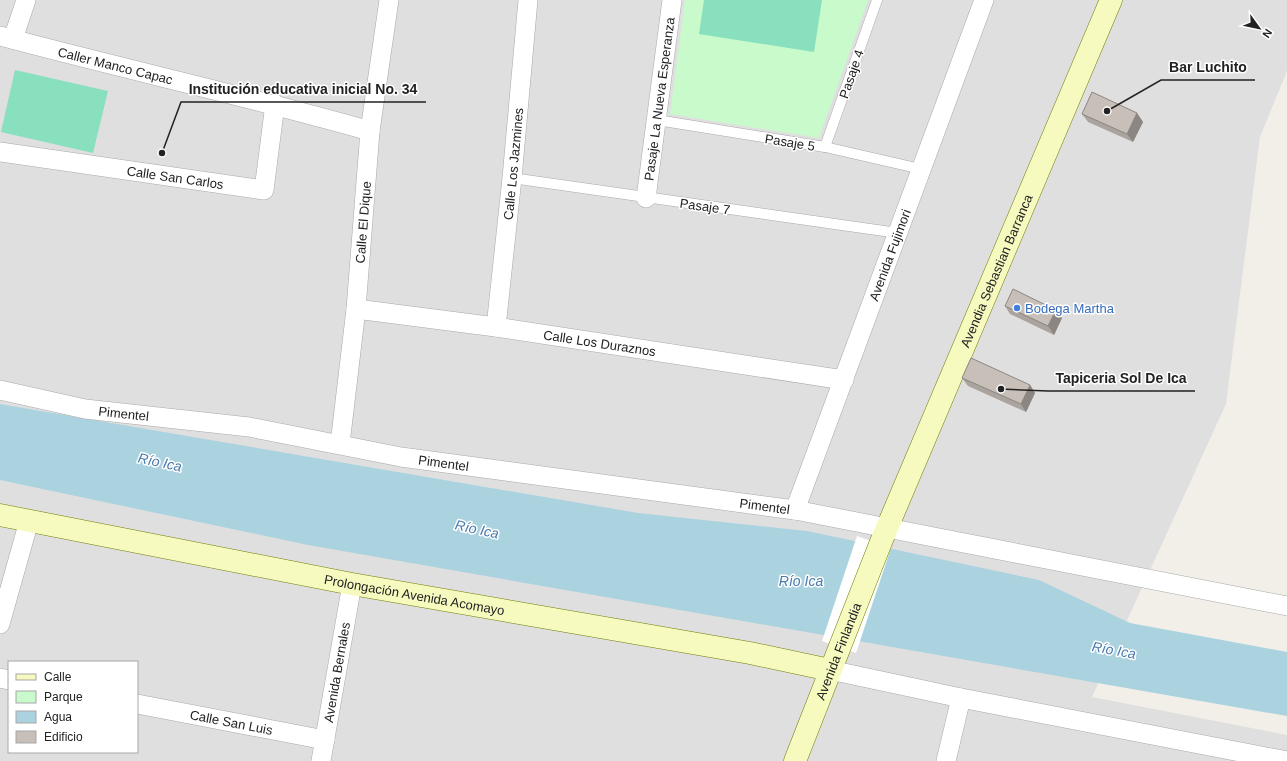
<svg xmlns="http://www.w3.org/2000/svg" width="1287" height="761" font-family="Arial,sans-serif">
	<rect width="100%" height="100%" fill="#f2efe9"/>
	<path fill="#e0dfdf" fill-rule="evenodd" d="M0,0h1287v71l-27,66 -34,267 -134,293 195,38v26h-1287zM9,662h128v90h-128z"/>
	<path fill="#c8facc" d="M685,0h183l-49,138 -149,-24z"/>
	<g fill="#88e0be">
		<path d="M704,0h118l-8,52 -115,-18z"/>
		<path d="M15,70l93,21 -15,62 -92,-21z"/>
	</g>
	<path fill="#aad3df" d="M0,404l638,109 169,18 232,49 91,43 157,29v64l-979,-171 -308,-65z"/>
	<path fill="#fff" d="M857,536l34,12 -35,105 -34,-12z"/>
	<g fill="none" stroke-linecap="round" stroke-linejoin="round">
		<defs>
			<g id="lane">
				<path d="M657,120l168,27 96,22"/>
				<path d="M825,147l52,-147"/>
				<path d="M512,178l386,55"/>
			</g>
			<g id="street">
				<path id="s1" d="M0,36c123,33 247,60 370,95"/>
				<path d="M13,39l13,-39"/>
				<path id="s2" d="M0,152l264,38 11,-86"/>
				<path id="s3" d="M646,198l26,-198"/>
				<path id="s4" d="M356,309l140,18 348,53"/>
				<path id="s5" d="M496,327l16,-149 16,-178"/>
				<path id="s6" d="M0,390l85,19 164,18 152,30 394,53 492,96"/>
				<path id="s7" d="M340,444l16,-135 14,-178 19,-131"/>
				<path id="s8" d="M795,510l189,-510"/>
				<path d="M0,624l29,-103"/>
				<path d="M830,670l131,28 326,63"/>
				<path d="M0,678l9,2"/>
				<path id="s9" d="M137,704l188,36"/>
				<path id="s10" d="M321,761l31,-177"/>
				<path d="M946,761l15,-63"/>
			</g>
			<g id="secondary">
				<path id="s11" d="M0,515l352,69 398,69 80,17"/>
				<path id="s12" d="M795,761l86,-219 230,-542"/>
			</g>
		</defs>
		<use href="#lane" stroke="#a9a9a9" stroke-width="11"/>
		<use href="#street" stroke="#a9a9a9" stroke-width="20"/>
		<use href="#secondary" stroke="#707d05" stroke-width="23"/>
		<use href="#lane" stroke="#fff" stroke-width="10"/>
		<use href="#street" stroke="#fff" stroke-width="19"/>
		<use href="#secondary" stroke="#f7fabf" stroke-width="22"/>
	</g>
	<g fill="#aba49e">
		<path d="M1137,113l6,9 -10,20 -45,-20 -6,-8z"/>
		<path d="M1005,306l57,12 -8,17 -44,-21z"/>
		<path d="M962,378l68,7 5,8 -9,19 -58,-26z"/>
	</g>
	<g fill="#8b8681">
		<path d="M1137,113l6,9 -10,20 -6,-8z"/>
		<path d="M1056,310l6,8 -8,17 -6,-9z"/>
		<path d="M1030,385l5,8 -9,19 -5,-8z"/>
	</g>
	<g fill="#c7bfb8" stroke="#8b8681">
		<path d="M1092,92l45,21 -10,21 -45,-20z"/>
		<path d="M1013,289l43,21 -8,16 -43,-20z"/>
		<path d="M971,358l59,27 -9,19 -59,-26z"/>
	</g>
	<circle fill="#3f7fe0" stroke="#fff" stroke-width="1.5" cx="1017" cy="308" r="4"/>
	<g text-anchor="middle" stroke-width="3" stroke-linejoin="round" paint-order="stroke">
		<g font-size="13" fill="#222" stroke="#fff">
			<text dy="5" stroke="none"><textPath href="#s1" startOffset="119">Caller Manco Capac</textPath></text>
			<text transform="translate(851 74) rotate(-71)" y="5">Pasaje 4</text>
			<text dy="5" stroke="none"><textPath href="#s3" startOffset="100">Pasaje La Nueva Esperanza</textPath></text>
			<text transform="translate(790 142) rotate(9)" y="5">Pasaje 5</text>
			<text dy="5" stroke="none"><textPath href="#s5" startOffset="164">Calle Los Jazmines</textPath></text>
			<text dy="5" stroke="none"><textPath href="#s2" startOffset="177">Calle San Carlos</textPath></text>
			<text transform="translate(705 206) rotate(8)" y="5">Pasaje 7</text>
			<text dy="5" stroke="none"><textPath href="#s7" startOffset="223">Calle El Dique</textPath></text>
			<text dy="5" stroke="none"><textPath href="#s8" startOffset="272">Avenida Fujimori</textPath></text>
			<text dy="5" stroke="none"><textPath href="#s12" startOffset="530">Avendia Sebastian Barranca</textPath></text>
			<text dy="5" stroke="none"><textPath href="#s4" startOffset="246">Calle Los Duraznos</textPath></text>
			<text dy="5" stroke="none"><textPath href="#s6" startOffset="126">Pimentel</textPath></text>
			<text dy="5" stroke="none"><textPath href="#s6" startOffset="450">Pimentel</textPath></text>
			<text dy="5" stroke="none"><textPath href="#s6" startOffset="774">Pimentel</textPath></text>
			<text dy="5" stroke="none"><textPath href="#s11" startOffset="422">Prolongación Avenida Acomayo</textPath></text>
			<text dy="5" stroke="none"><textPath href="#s12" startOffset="118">Avenida Finlandia</textPath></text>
			<text dy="5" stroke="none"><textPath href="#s10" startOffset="90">Avenida Bernales</textPath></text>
			<text dy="5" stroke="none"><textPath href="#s9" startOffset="96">Calle San Luis</textPath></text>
		</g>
		<g font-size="13" fill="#366cbe" stroke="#fff" text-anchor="start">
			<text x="1025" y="313">Bodega Martha</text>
		</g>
		<g font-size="14" font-style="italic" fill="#4a7aab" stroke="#fff">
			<text transform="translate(160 462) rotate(12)" y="5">Río Ica</text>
			<text transform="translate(477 529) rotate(12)" y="5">Río Ica</text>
			<text x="801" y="586">Río Ica</text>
			<text transform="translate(1114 650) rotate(10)" y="5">Río Ica</text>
		</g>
	</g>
	<path fill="none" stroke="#222" stroke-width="1.5" d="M1107 111L1161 80H1255M162 153L181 102H426M1001 389L1048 391H1195"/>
	<g fill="#222" stroke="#fff" stroke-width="1.5">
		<circle cx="1107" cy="111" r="4"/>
		<circle cx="162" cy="153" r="4"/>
		<circle cx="1001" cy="389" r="4"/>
	</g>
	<g font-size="14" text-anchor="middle" font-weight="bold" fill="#222" stroke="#fff" stroke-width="3" stroke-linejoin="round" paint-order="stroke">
		<text x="1208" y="72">Bar Luchito</text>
		<text x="303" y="94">Institución educativa inicial No. 34</text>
		<text x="1121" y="383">Tapiceria Sol De Ica</text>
	</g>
	<rect x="8" y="661" width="130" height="92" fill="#ffffff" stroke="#a7a7a7"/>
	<rect x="16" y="674" width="20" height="6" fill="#f7fabf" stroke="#a7a7a7"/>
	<text x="44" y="681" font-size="12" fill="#222222">Calle</text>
	<rect x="16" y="691" width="20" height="12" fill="#c8facc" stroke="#a7a7a7"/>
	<text x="44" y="701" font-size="12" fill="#222222">Parque</text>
	<rect x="16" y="711" width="20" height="12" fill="#aad3df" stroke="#a7a7a7"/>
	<text x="44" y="721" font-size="12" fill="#222222">Agua</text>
	<rect x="16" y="731" width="20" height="12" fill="#c7bfb8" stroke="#a7a7a7"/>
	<text x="44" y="741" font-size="12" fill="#222222">Edificio</text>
	<g transform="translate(1259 28) rotate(123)" stroke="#ffffff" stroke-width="3" paint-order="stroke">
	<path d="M0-3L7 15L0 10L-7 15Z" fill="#222222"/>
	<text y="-6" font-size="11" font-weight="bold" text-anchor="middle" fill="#222222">N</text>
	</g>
</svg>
